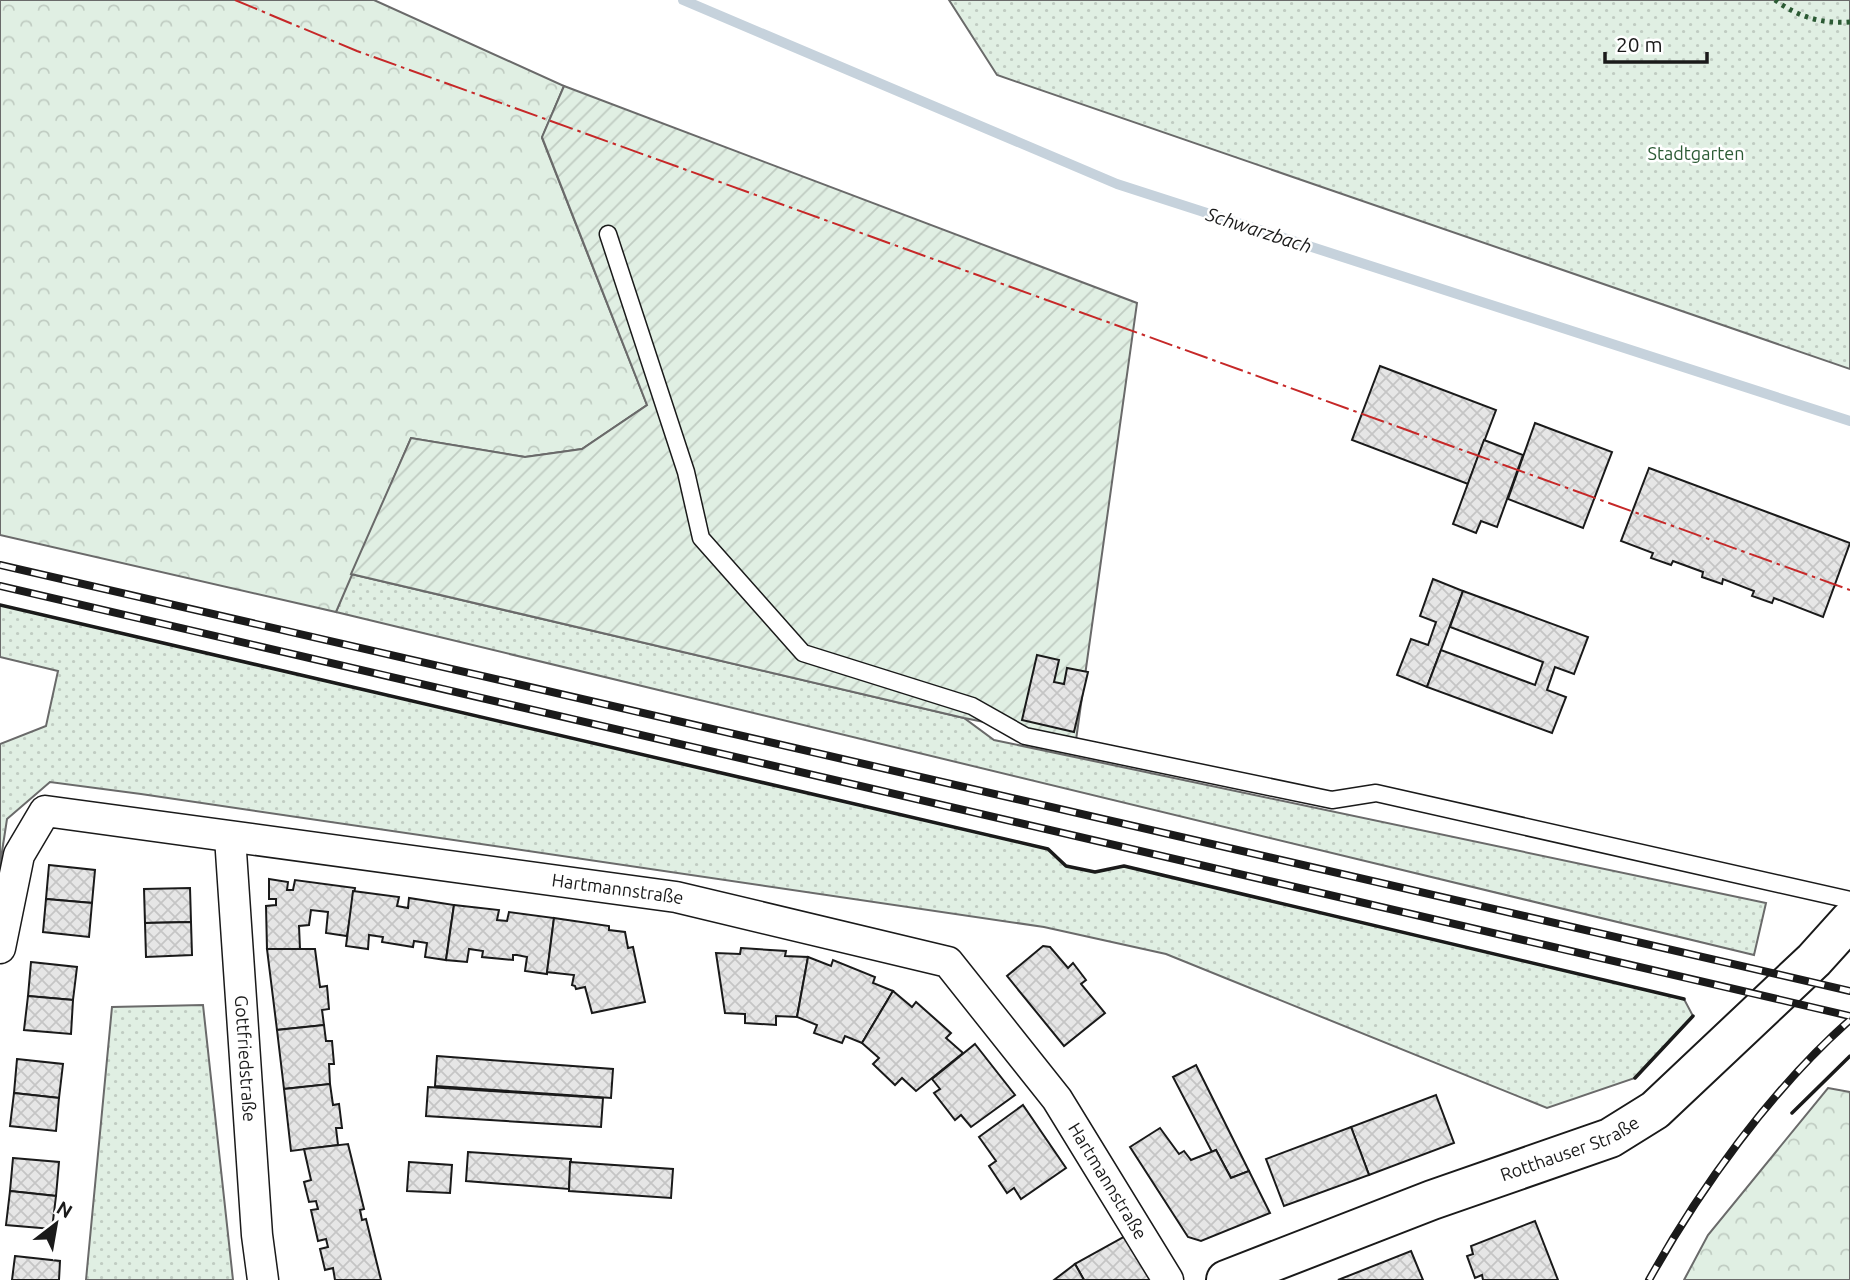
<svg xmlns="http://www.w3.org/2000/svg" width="1850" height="1280" font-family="Ubuntu,sans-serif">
	<defs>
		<pattern id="grass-dots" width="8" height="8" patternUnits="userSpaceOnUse" patternTransform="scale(1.75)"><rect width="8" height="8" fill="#e0efe3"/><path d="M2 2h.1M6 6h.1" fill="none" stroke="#c0ccc2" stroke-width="1.8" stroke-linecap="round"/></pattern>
		<pattern id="forest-crowns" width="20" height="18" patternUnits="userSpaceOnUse" patternTransform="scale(1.75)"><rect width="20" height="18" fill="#e0efe3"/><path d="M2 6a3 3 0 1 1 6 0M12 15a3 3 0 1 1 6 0" fill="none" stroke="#c0ccc2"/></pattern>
		<pattern id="garden-furrows" width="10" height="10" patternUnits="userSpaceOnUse" patternTransform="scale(1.75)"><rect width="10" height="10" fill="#e0efe3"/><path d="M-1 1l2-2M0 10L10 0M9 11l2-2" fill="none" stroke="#c0ccc2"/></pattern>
		<pattern id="building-cross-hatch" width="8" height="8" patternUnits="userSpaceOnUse" patternTransform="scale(1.75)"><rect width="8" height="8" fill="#e6e6e6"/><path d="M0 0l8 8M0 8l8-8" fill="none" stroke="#c5c5c5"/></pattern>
	</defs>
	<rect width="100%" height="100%" fill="#fff"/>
	<g fill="url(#grass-dots)" stroke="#6a6a6a" stroke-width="2">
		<path d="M949,0h901v369l-853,-294z"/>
		<path d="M351,574l613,144 30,22 772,163 -12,52 -1418,-343z"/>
		<path d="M0,605l1048,244 18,17 29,6 29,-6 560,133 9,17 -58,62 -88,30 -381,-154 -122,-27 -903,-133 -91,-12 -43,37 -7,46v-121l46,-18 12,-55 -58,-14z"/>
		<path d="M203,1005l30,275h-147l26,-273z"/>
	</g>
	<g fill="url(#forest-crowns)" stroke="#6a6a6a" stroke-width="2">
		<path d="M0,0h374l190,86 -22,52 105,267 -65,44 -57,8 -114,-19 -75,174 -336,-77z"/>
		<path d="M1828,1088l22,4v188h-166l24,-45z"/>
	</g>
	<path fill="url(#garden-furrows)" stroke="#6a6a6a" stroke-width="2" d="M564,86l573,217 -61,437 -112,-22 -613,-144 60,-136 114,19 57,-8 65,-44 -105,-268z"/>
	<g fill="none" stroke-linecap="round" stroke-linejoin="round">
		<path stroke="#c6d2dc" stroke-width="10" d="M683,0l434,184 733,237"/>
	</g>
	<g fill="url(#building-cross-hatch)" stroke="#1a1a1a" stroke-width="2">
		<path d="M1380,366l116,44 -28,74 -116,-44z"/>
		<path d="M1535,423l77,29 -29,76 -75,-29z"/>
		<path d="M1484,440l39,15 -26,72 -16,-6 -5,12 -23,-9z"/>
		<path d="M1649,468l201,75 -27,74 -49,-19 -2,5 -20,-7 2,-5 -31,-12 -1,5 -20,-7 1,-5 -30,-11 -2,4 -20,-7 2,-5 -32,-12z"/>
		<path d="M1433,579l30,12 -36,96 -30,-12 14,-36 17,6 8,-23 -16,-6z"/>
		<path d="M1463,591l125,46 -14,37 -19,-7 -8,23 19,7 -14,36 -125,-46 14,-37 94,35 8,-23 -93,-35z"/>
		<path d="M1037,655l22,5 -5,22 10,2 3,-16 21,4 -14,60 -52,-12z"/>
		<path d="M49,865l46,5 -3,33 -46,-4z"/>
		<path d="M269,879l19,3 -1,8h6l2,-10 60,8 -8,48 -21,-3 2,-21 -17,-2 -2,15 -10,1 1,23h-33l-1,-43 10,-1v-6h-7z"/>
		<path d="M190,888l1,34 -46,1 -1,-34z"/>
		<path d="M353,891l46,6 -2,9 11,2 1,-10 45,7 -8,55 -21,-3 2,-14 -13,-2 -1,6 -31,-5 1,-5 -14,-2 -1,14 -22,-3z"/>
		<path d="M46,899l46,4 -3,34 -46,-5z"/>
		<path d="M454,905l45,5 -2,10 10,1 2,-9 45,6 -7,56 -22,-3 2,-14 -10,-2h-4v5l-31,-3 1,-6 -14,-2 -2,13 -21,-2z"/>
		<path d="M554,918l55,8v4l16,2 3,16 5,-1 12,55 -53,11 -7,-26 -9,2 -1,-3 -3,-1 2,-10 -27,-3z"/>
		<path d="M191,922l1,33 -46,2 -1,-34z"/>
		<path d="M1043,946l7,1 18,21 5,-5 13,17 -5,4 24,29 -41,33 -57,-70z"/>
		<path d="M741,948l45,3 -1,5 23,1 -11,60 -21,-1v9l-31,-2v-9l-20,-1 -9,-60 24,1z"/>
		<path d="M267,949h48l5,38 7,-1 2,23 -7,1 2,15 -47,5z"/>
		<path d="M808,957l23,9 2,-6 42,17 -2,6 20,8 -31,52 -17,-7 -3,7 -28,-10 3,-8 -20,-8z"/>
		<path d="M31,962l46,5 -4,33 -45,-4z"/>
		<path d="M893,991l19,16 4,-5 35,31 -5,5 17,15 -47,38 -14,-13 -7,7 -22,-21 6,-6 -17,-15z"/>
		<path d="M28,996l45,4 -2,34 -47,-4z"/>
		<path d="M324,1025l2,16h6l2,23h-5l1,20 -46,5 -7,-59z"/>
		<path d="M975,1044l40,51 -44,32 -10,-12 -6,5 -21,-27 6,-4 -8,-10z"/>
		<path d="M437,1056l176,13 -2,29 -176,-12z"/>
		<path d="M17,1059l46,5 -4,34 -45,-5z"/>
		<path d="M1196,1065l53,106 -18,7 -15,-28 -4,2 -39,-75z"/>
		<path d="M330,1084l3,21 6,-1 3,24h-6l2,17 -47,6 -7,-62z"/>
		<path d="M428,1087l175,11 -2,29 -175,-11z"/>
		<path d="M14,1093l45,5 -3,33 -46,-5z"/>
		<path d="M1436,1095l18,48 -85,32 -18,-48z"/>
		<path d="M1023,1105l43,63 -45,31 -7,-11 -7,5 -18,-27 7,-5 -17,-24z"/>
		<path d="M1351,1127l18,48 -85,31 -18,-47z"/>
		<path d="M1160,1128l19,26 5,-3 7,9 25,-10 15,28 18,-7 21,42 -69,28 -13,-4 -58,-90z"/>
		<path d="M348,1144l16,65 -4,1 2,10 4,-1 15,61h-46l-2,-12 -8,2 -5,-21 8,-2 -2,-8 -8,2 -7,-31 7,-1 -2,-8 -7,1 -5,-20 7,-2 -7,-31z"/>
		<path d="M468,1152l103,7 -2,30 -103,-8z"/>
		<path d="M13,1158l46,4 -3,34 -46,-5z"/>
		<path d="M409,1162l43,3 -2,28 -43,-2z"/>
		<path d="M570,1162l103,7 -2,29 -102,-7z"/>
		<path d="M10,1191l46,5 -4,33 -46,-4z"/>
		<path d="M1535,1221l23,59h-75l-1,-5 -7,3 -8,-22 6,-2 -2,-8z"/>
		<path d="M1131,1233l21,47h-68l-9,-16z"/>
		<path d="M1411,1251l12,29h-85z"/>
		<path d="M15,1256l45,5 -1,19h-47z"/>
		<path d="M1075,1264l9,16h-30z"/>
	</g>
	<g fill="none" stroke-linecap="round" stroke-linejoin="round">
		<defs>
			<path id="lane" d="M608,234l78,238 15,66 102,115 169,53 53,30 307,64 44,-7 474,107"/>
			<g id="street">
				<path id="s1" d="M230,837l27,398 6,45"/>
				<path id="s2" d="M0,948l19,-93 26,-44 631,86 272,65 109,137 111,181"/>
			</g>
			<g id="secondary">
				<path id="s3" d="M1226,1280l206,-80 178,-62 45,-28 159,-150 36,-40"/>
			</g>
		</defs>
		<use href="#lane" stroke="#1a1a1a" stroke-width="19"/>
		<use href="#street" stroke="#1a1a1a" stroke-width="33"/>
		<use href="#secondary" stroke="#1a1a1a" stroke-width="42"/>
		<use href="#lane" stroke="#fff" stroke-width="16"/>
		<use href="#street" stroke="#fff" stroke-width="30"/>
		<use href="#secondary" stroke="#fff" stroke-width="38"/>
		<defs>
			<g id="rail">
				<path d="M0,565l1850,426"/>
				<path d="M0,586l1850,430"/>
				<path d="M1649,1280c51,-92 122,-190 201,-260"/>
			</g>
		</defs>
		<use href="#rail" stroke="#1a1a1a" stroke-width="8"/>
		<use href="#rail" stroke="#fff" stroke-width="5" stroke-dasharray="16" stroke-linecap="butt"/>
		<path stroke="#2b5a34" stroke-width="5" stroke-dasharray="3.5 5" stroke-linecap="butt" d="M1775,0c23,17 47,24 75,22"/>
		<g stroke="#1a1a1a" stroke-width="3.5">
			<path d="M0,605l1048,244 18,17 29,6 29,-6 560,133"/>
			<path d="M1635,1078l58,-62"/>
			<path d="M1792,1113l58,-57"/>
		</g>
		<path stroke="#c62828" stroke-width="2" stroke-dasharray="24 5 3.5 5" stroke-linecap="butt" d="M235,0l122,51 1493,539"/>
	</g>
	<g text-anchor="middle" stroke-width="5" stroke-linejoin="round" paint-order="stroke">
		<g font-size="18" fill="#2b5a34" stroke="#fff">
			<text x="1696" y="160">Stadtgarten</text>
		</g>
		<g font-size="18" fill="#1a1a1a" stroke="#fff">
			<text dy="6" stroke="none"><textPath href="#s2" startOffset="724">Hartmannstraße</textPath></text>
			<text dy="6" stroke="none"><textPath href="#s1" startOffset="222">Gottfriedstraße</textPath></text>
			<text dy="6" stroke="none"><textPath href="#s3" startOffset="368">Rotthauser Straße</textPath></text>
			<text dy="6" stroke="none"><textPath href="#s2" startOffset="1334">Hartmannstraße</textPath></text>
		</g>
		<g font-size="19" font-style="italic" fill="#1a1a1a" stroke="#fff">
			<text transform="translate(1259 230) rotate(18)" y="7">Schwarzbach</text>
		</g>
	</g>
	<g transform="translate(56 1224) rotate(31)" stroke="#ffffff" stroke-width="5" paint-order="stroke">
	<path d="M0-5L12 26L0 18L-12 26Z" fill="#1a1a1a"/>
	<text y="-10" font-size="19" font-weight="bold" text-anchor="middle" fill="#1a1a1a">N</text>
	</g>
	<path d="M1605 52v10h102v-10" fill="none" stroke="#1a1a1a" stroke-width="3.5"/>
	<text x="1616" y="52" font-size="21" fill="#1a1a1a" stroke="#ffffff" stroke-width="5" paint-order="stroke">20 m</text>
</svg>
